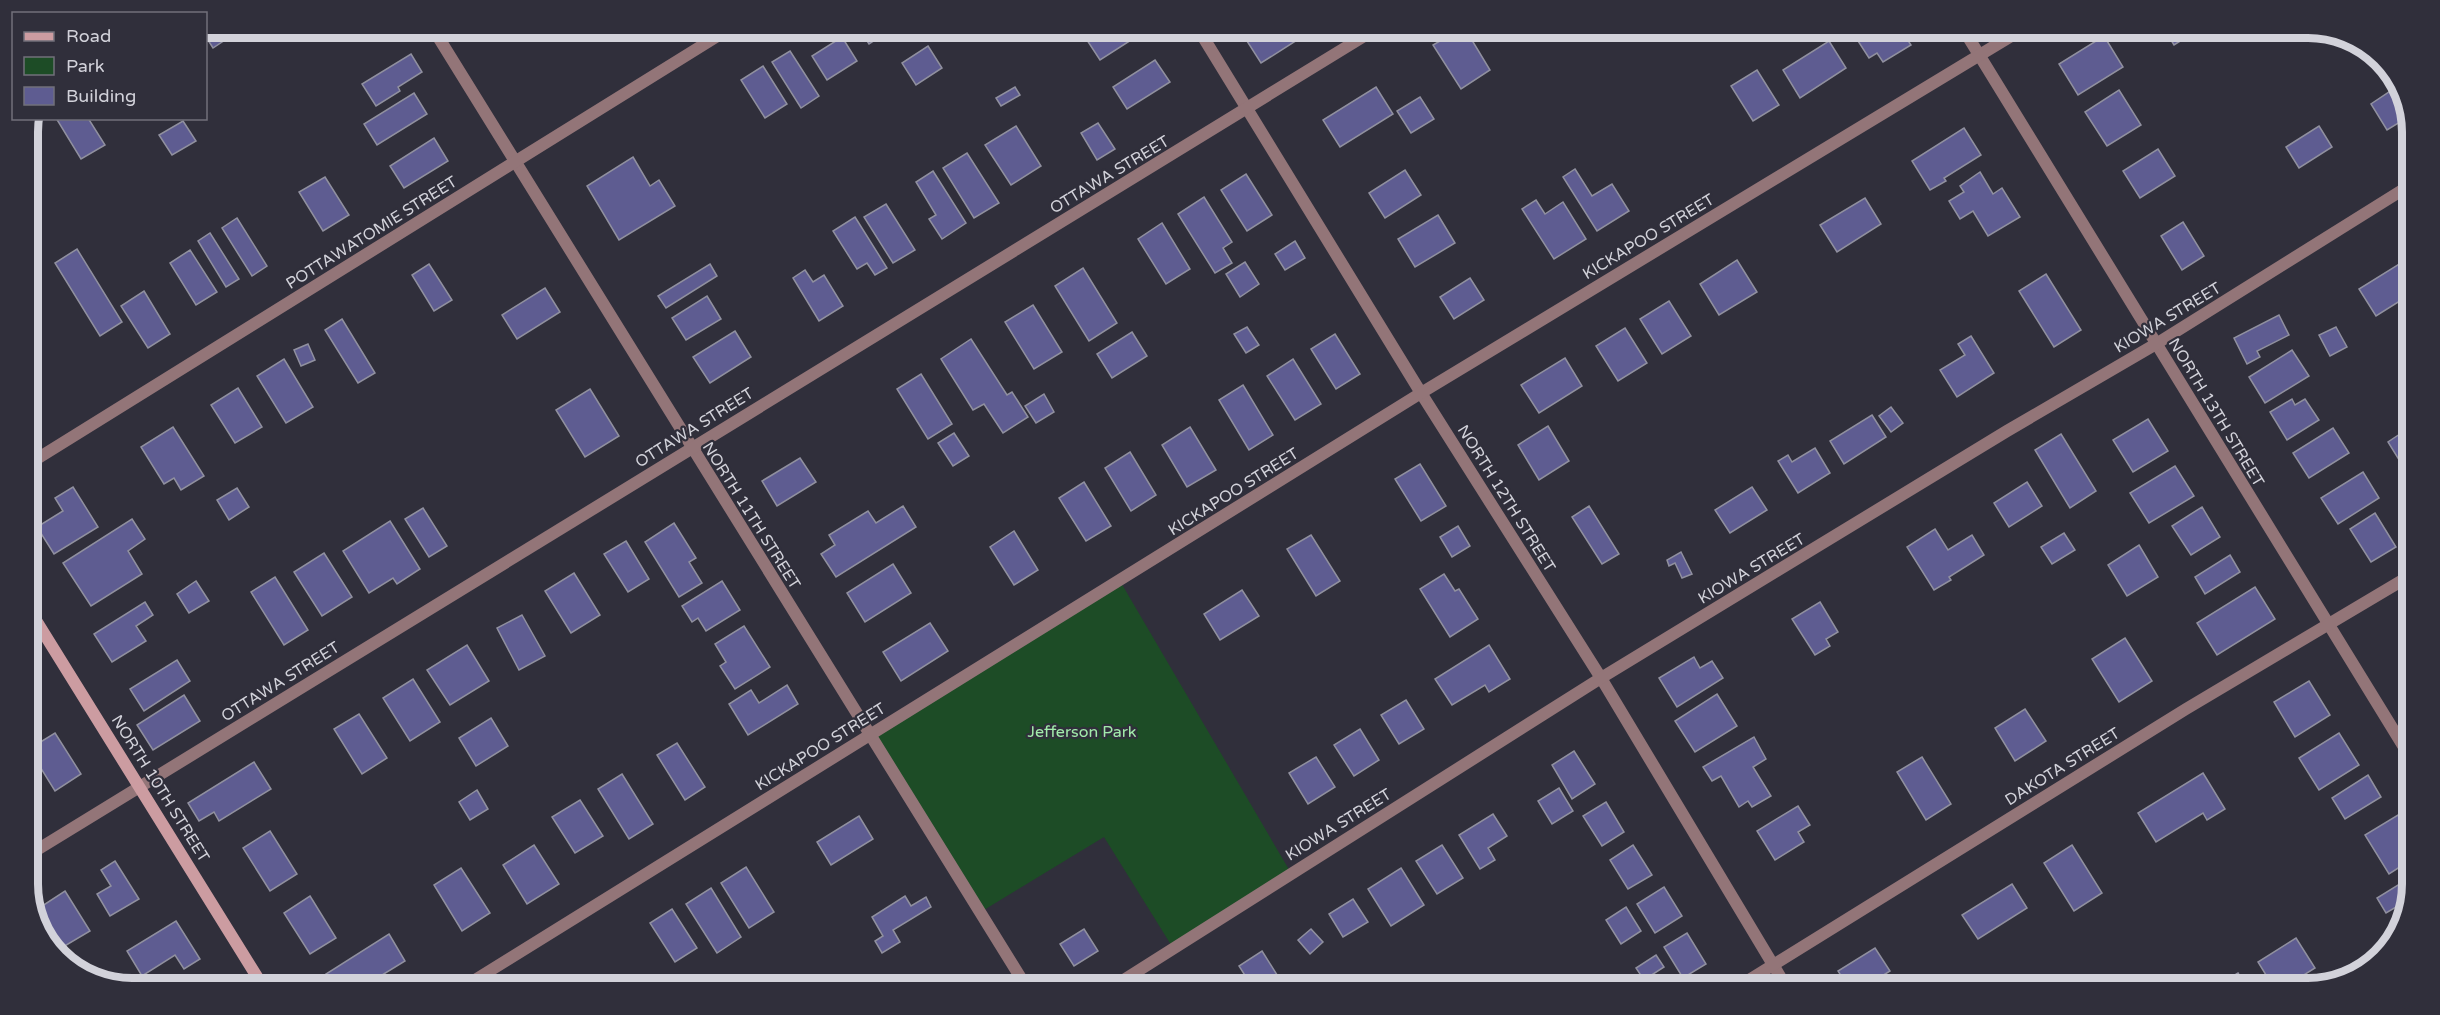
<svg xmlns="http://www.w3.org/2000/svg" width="2440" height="1015" font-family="'Varela Round',sans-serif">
	<rect width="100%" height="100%" fill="#302f3b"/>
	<path fill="#1d4c26" d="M1120,581l171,292 -118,75 -69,-111 -125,76 -111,-178z"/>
	<g fill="#5e5c91" stroke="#90909f" stroke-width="1.5">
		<path d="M206,27h20l5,9 -18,12 -7,-11z"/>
		<path d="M858,27h37l-26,17z"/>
		<path d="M1033,27h32l-23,14z"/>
		<path d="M1094,27h40l5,8 -39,25 -17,-26z"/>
		<path d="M1238,27h62l5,8 -44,28z"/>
		<path d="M1464,27l26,43 -29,19 -28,-44z"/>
		<path d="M1849,27h50l12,18 -28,17 -6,-9 -8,5z"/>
		<path d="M2163,27h40l-29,18z"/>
		<path d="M2104,36l19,31 -45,28 -19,-31z"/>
		<path d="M842,37l15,24 -30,19 -15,-24z"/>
		<path d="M1829,41l17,27 -46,30 -17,-28z"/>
		<path d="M928,46l14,22 -26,17 -14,-22z"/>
		<path d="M790,51l29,45 -18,12 -29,-46z"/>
		<path d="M411,54l11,18 -24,15 2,4 -24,15 -14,-22z"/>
		<path d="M1155,60l15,22 -43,27 -14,-22z"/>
		<path d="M763,66l24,38 -22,14 -24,-38z"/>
		<path d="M1757,70l22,35 -26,16 -22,-35z"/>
		<path d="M2398,86l12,30 -23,14 -16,-26z"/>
		<path d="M1015,87l5,8 -19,11 -5,-8z"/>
		<path d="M1376,87l17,27 -53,33 -17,-27z"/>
		<path d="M2119,90l22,35 -34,21 -22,-34z"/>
		<path d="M414,93l13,21 -50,31 -13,-21z"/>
		<path d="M1420,97l14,22 -23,14 -14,-22z"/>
		<path d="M56,118h32l17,27 -24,14z"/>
		<path d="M183,121l13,20 -24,14 -13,-20z"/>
		<path d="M1098,123l17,26 -18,11 -16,-27z"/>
		<path d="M1016,126l25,40 -30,19 -26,-40z"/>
		<path d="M2319,126l13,21 -33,21 -13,-21z"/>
		<path d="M1964,128l17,27 -37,23 2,3 -16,9 -18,-29z"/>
		<path d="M434,138l14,23 -44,27 -14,-22z"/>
		<path d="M2158,149l17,27 -35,22 -17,-27z"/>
		<path d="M967,153l32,50 -25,15 -31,-50z"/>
		<path d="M633,157l17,29 9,-6 16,26 -56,34 -32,-54z"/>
		<path d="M1575,169l17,27 20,-12 17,27 -32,20 -34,-54z"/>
		<path d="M1405,170l16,25 -36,23 -16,-25z"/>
		<path d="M933,171l33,52 -24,16 -13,-20 7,-4 -20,-33z"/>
		<path d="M1980,172l13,22 9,-6 18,29 -32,19 -15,-25 -13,8 -11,-18 15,-9 -4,-6z"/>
		<path d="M1246,174l26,41 -25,16 -26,-41z"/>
		<path d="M325,177l24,38 -26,16 -24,-39z"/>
		<path d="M1204,197l28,45 -9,6 9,15 -17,10 -37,-59z"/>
		<path d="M1865,198l16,26 -44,28 -17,-27z"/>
		<path d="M1536,200l9,14 18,-12 23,37 -32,20 -32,-50z"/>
		<path d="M886,204l29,46 -22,13 -29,-46z"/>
		<path d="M1438,215l17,28 -40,24 -17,-28z"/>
		<path d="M855,217l32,51 -12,7 -8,-12 -10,6 -24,-38z"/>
		<path d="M237,218l30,48 -15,10 -30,-48z"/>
		<path d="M2183,222l21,34 -22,14 -21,-34z"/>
		<path d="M1162,223l28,46 -24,15 -28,-45z"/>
		<path d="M210,233l29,46 -13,8 -28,-46z"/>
		<path d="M1295,241l10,17 -20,12 -10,-16z"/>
		<path d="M77,249l45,73 -22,14 -45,-73z"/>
		<path d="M190,250l27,42 -21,13 -26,-42z"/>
		<path d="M2412,256l-1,38 -35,22 -17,-27z"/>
		<path d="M1737,260l20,32 -38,23 -19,-31z"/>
		<path d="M1245,262l14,22 -19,13 -14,-23z"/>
		<path d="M429,264l23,36 -18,11 -22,-36z"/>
		<path d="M710,264l7,12 -51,32 -8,-12z"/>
		<path d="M1083,268l34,55 -28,18 -34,-55z"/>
		<path d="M805,270l8,12 11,-7 19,31 -24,15 -26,-43z"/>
		<path d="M2046,274l35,56 -27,17 -35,-56z"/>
		<path d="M1470,278l14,22 -30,19 -14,-22z"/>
		<path d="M545,288l15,24 -43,27 -15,-24z"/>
		<path d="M144,291l26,43 -22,14 -27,-42z"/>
		<path d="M707,296l14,23 -35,21 -14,-22z"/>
		<path d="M1669,301l22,35 -29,18 -22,-35z"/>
		<path d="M1033,305l29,47 -28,17 -29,-47z"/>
		<path d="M2279,315l10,20 -32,16 3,6 -13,7 -13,-26z"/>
		<path d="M342,319l33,54 -17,10 -33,-53z"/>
		<path d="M1247,327l12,18 -13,8 -12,-19z"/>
		<path d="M2336,327l11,20 -17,9 -11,-21z"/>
		<path d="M1625,328l22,35 -29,18 -22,-35z"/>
		<path d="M735,331l16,26 -41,26 -17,-26z"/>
		<path d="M1132,332l15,24 -35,22 -15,-24z"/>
		<path d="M1335,334l25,40 -24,15 -25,-40z"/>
		<path d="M1971,336l23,37 -37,24 -17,-27 25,-15 -7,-11z"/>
		<path d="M971,339l36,56 5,-3 16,25 -25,16 -19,-29 -11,6 -32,-51z"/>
		<path d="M308,344l7,16 -14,6 -7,-16z"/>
		<path d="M2292,350l17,26 -44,27 -16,-26z"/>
		<path d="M1565,358l17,28 -43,27 -18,-28z"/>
		<path d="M284,359l29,48 -27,16 -29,-47z"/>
		<path d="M1293,359l28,45 -26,16 -28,-44z"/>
		<path d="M921,374l31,50 -24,15 -31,-50z"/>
		<path d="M1243,385l30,50 -24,15 -30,-50z"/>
		<path d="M238,388l24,39 -27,16 -24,-38z"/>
		<path d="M590,389l29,47 -34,21 -29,-47z"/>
		<path d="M1044,394l10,18 -18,11 -11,-17z"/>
		<path d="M2292,399l3,6 10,-6 14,21 -32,20 -17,-28z"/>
		<path d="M1891,407l12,16 -12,9 -12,-16z"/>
		<path d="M1872,415l14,22 -42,27 -14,-23z"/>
		<path d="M2148,419l20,32 -35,21 -20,-32z"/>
		<path d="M1548,426l21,35 -30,19 -21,-35z"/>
		<path d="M173,427l31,49 -23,14 -7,-12 -10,6 -23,-37z"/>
		<path d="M1190,427l26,43 -29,17 -25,-42z"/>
		<path d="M2333,428l16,25 -40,25 -16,-25z"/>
		<path d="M2406,430l4,7v20l-9,6 -13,-21z"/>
		<path d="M954,433l15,23 -16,10 -15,-23z"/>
		<path d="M2061,434l35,57 -26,17 -35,-58z"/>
		<path d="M1815,448l15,25 -32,20 -20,-32 10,-6 4,7z"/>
		<path d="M1130,452l26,43 -25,16 -26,-43z"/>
		<path d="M800,458l16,24 -39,24 -15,-25z"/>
		<path d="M1420,464l26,42 -25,15 -26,-42z"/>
		<path d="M2175,466l19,30 -45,27 -19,-30z"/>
		<path d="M2363,472l16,26 -41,26 -17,-26z"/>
		<path d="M1084,482l27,44 -25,15 -27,-43z"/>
		<path d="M2027,482l15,24 -33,21 -15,-24z"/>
		<path d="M73,487l25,40 -44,27 -17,-27 26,-16 -8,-13z"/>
		<path d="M1752,487l15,23 -37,23 -15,-23z"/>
		<path d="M237,488l12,19 -20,13 -12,-20z"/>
		<path d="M903,506l13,21 -80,50 -15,-23 14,-9 -6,-10 39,-24 8,12z"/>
		<path d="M1589,506l30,48 -17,10 -30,-47z"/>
		<path d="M2202,507l18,30 -29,18 -19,-29z"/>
		<path d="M423,508l24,38 -18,11 -24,-38z"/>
		<path d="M2375,513l21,34 -25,15 -21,-33z"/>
		<path d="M132,519l13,20 -17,12 14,23 -51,32 -28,-43z"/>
		<path d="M390,521l30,48 -23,15 -4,-6 -24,15 -26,-42z"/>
		<path d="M674,523l22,35 -7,4 13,21 -23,14 -34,-55z"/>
		<path d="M1458,526l12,20 -18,11 -12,-20z"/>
		<path d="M1935,529l13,21 24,-15 12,20 -35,22 2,3 -17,10 -27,-43z"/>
		<path d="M1014,531l24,39 -24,15 -24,-38z"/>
		<path d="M2064,533l11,17 -23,14 -11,-17z"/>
		<path d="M1311,535l29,46 -24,15 -29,-47z"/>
		<path d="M626,541l23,38 -21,13 -24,-38z"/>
		<path d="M2139,545l19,32 -31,19 -19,-31z"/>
		<path d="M1681,552l11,22 -10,4 -7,-15 -6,3 -2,-6z"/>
		<path d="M324,553l28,44 -30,19 -28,-44z"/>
		<path d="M2230,555l10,17 -35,22 -10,-17z"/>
		<path d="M893,564l18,29 -46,29 -18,-29z"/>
		<path d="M574,573l26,42 -29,18 -26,-42z"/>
		<path d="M1444,574l11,17 4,-2 19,30 -28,18 -30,-48z"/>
		<path d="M275,577l33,53 -24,15 -33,-53z"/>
		<path d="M196,581l13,20 -20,12 -12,-19z"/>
		<path d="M722,581l18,29 -34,21 -8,-13 -6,4 -10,-16z"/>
		<path d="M2255,587l20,32 -58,36 -20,-32z"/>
		<path d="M1242,590l17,26 -39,24 -16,-26z"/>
		<path d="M145,602l8,13 -17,11 10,15 -34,21 -18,-28z"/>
		<path d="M1820,602l18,30 -12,7 4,7 -15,9 -23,-36z"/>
		<path d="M522,615l23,41 -26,14 -22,-42z"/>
		<path d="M930,623l18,28 -47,30 -18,-29z"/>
		<path d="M744,626l26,41 -35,22 -15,-23 6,-4 -11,-18z"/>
		<path d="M2125,638l27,43 -33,21 -27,-43z"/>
		<path d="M467,645l22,36 -39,24 -23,-35z"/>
		<path d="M1489,645l21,34 -21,13 -4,-7 -33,20 -17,-26z"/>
		<path d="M1694,657l6,11 12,-7 11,17 -46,29 -18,-29z"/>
		<path d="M177,660l13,21 -46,30 -14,-22z"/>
		<path d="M413,679l27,43 -30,19 -27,-43z"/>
		<path d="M2309,681l21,34 -35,22 -21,-35z"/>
		<path d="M787,685l11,19 -50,31 -19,-31 22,-14 8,13z"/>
		<path d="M1717,694l20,32 -42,26 -20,-31z"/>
		<path d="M184,695l16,26 -47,29 -16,-25z"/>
		<path d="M1406,700l18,29 -25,15 -18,-29z"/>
		<path d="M2025,709l21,32 -31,20 -20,-33z"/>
		<path d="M359,714l28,44 -25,16 -28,-45z"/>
		<path d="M491,718l17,28 -32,20 -17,-28z"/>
		<path d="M1360,729l19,31 -25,16 -20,-31z"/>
		<path d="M55,733l26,41 -26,17 -26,-42z"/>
		<path d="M2339,733l20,32 -40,25 -20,-32z"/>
		<path d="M1754,737l12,22 -13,8 18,29 -19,11 -4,-6 -9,6 -18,-31 -9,5 -9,-14z"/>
		<path d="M677,743l28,44 -20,13 -28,-45z"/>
		<path d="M1574,751l21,33 -23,15 -20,-34z"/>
		<path d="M1316,757l19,30 -27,17 -19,-31z"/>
		<path d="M1922,757l29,47 -25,16 -29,-48z"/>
		<path d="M254,762l17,27 -52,32 -5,-9 -15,9 -11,-18z"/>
		<path d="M2203,773l22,36 -18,11 -4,-7 -47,29 -18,-29z"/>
		<path d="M622,774l31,50 -24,15 -31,-50z"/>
		<path d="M2368,775l13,22 -36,22 -13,-21z"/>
		<path d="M27,783l12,19 -12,8z"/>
		<path d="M1559,788l14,23 -21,13 -14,-23z"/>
		<path d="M477,790l11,19 -18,11 -11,-18z"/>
		<path d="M580,800l23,36 -28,17 -23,-36z"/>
		<path d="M1606,802l18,30 -22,14 -19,-30z"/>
		<path d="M1798,806l12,19 -12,7 6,10 -29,18 -18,-29z"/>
		<path d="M1493,814l14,22 -19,12 7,12 -15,9 -21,-34z"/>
		<path d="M2398,815l8,13v35l-17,11 -24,-39z"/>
		<path d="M859,816l14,23 -42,26 -14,-23z"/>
		<path d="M270,831l27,43 -27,17 -27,-43z"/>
		<path d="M534,845l25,39 -32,20 -24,-39z"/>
		<path d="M1442,845l21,33 -26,16 -21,-33z"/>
		<path d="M1633,845l19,30 -24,14 -18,-29z"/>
		<path d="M2072,845l30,48 -28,18 -30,-48z"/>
		<path d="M115,861l24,38 -29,17 -13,-22 14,-8 -10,-16z"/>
		<path d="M746,867l28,45 -25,16 -28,-45z"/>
		<path d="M461,868l29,45 -28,18 -28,-46z"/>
		<path d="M1401,868l23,37 -33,21 -23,-37z"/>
		<path d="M2406,880l-1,43 -9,-16 -10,6 -9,-15z"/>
		<path d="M2012,884l15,24 -49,31 -16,-24z"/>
		<path d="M1664,887l18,29 -27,17 -18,-29z"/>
		<path d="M711,888l30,49 -24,16 -31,-49z"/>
		<path d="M65,891l25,40 -27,16 -24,-39z"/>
		<path d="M310,896l26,42 -26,16 -26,-41z"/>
		<path d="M905,896l6,10 15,-9 5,10 -38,23 7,12 -18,11 -7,-12 8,-5 -11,-19z"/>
		<path d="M1353,899l15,23 -25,15 -14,-23z"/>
		<path d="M1626,907l15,24 -20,13 -15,-24z"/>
		<path d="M672,909l25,39 -22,14 -25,-39z"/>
		<path d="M176,921l24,38 -16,10 -9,-14 -33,21 -15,-25z"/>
		<path d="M1084,929l14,22 -24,15 -14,-22z"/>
		<path d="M1311,929l12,13 -13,12 -12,-14z"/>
		<path d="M1687,933l19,31 -23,14 -19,-31z"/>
		<path d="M389,934l16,27 -44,27h-27l-8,-14z"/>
		<path d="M2296,938l19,30 -32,20h-9l-16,-26z"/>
		<path d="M1875,948l15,23 -27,17h-14l-11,-17z"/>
		<path d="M1262,951l17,27 -16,10h-10l-14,-22z"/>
		<path d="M1656,955l8,12 -20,13 -8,-12z"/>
		<path d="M2238,973l9,15h-34z"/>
	</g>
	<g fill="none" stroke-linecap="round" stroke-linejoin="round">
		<g stroke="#937578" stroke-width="12">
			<path d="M432,27l595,961"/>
			<path d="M1197,27l224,366 180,285 186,310"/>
			<path d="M1962,27l445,725"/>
			<path d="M27,465l705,-438"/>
			<path d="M27,856l1352,-829"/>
			<path d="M462,988l959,-595 605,-366"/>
			<path d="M1111,988l490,-310 406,-247 149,-87 256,-160"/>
			<path d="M1736,988l450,-279 222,-132"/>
		</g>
		<path stroke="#cc9ca1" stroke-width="12" d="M27,606l237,382"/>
	</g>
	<g text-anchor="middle" stroke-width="4.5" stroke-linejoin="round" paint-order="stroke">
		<g font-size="16" fill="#d2d2da" stroke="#302f3b">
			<text transform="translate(1109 174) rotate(-31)" y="6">OTTAWA STREET</text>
			<text transform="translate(371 232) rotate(-32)" y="6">POTTAWATOMIE STREET</text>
			<text transform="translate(1648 236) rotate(-31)" y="6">KICKAPOO STREET</text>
			<text transform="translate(2167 317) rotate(-31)" y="6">KIOWA STREET</text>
			<text transform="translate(2217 412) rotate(59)" y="6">NORTH 13TH STREET</text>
			<text transform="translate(694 427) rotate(-32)" y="6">OTTAWA STREET</text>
			<text transform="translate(1233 491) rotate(-32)" y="6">KICKAPOO STREET</text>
			<text transform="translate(1507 498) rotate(58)" y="6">NORTH 12TH STREET</text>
			<text transform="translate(752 515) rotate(58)" y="6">NORTH 11TH STREET</text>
			<text transform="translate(1751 568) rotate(-31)" y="6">KIOWA STREET</text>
			<text transform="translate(280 681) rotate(-32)" y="6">OTTAWA STREET</text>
			<text transform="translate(820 746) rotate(-32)" y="6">KICKAPOO STREET</text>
			<text transform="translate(2062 766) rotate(-32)" y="6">DAKOTA STREET</text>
			<text transform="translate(161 788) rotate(58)" y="6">NORTH 10TH STREET</text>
			<text transform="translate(1338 824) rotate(-32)" y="6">KIOWA STREET</text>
		</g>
		<g font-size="16" fill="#a2ebab" stroke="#302f3b">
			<text x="1082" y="737">Jefferson Park</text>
		</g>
	</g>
	<path d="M0 0H2440V1015H0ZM132 38H2308A94 94 0 0 1 2402 132V884A94 94 0 0 1 2308 978H132A94 94 0 0 1 38 884V132A94 94 0 0 1 132 38Z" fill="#302f3b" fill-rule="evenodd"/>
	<path fill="none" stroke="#d2d2da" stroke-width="8" d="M132 38H2308A94 94 0 0 1 2402 132V884A94 94 0 0 1 2308 978H132A94 94 0 0 1 38 884V132A94 94 0 0 1 132 38Z"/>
	<rect x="12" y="12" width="195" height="108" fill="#302f3b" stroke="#71707b" stroke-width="1.5"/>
	<rect x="24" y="32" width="30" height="9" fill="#cc9ca1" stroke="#71707b" stroke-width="1.5"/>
	<text x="66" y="42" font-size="18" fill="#d2d2da">Road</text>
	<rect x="24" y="57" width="30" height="18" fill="#1d4c26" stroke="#71707b" stroke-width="1.5"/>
	<text x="66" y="72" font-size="18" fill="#d2d2da">Park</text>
	<rect x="24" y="87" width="30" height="18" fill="#5e5c91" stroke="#71707b" stroke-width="1.5"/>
	<text x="66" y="102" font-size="18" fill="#d2d2da">Building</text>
</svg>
